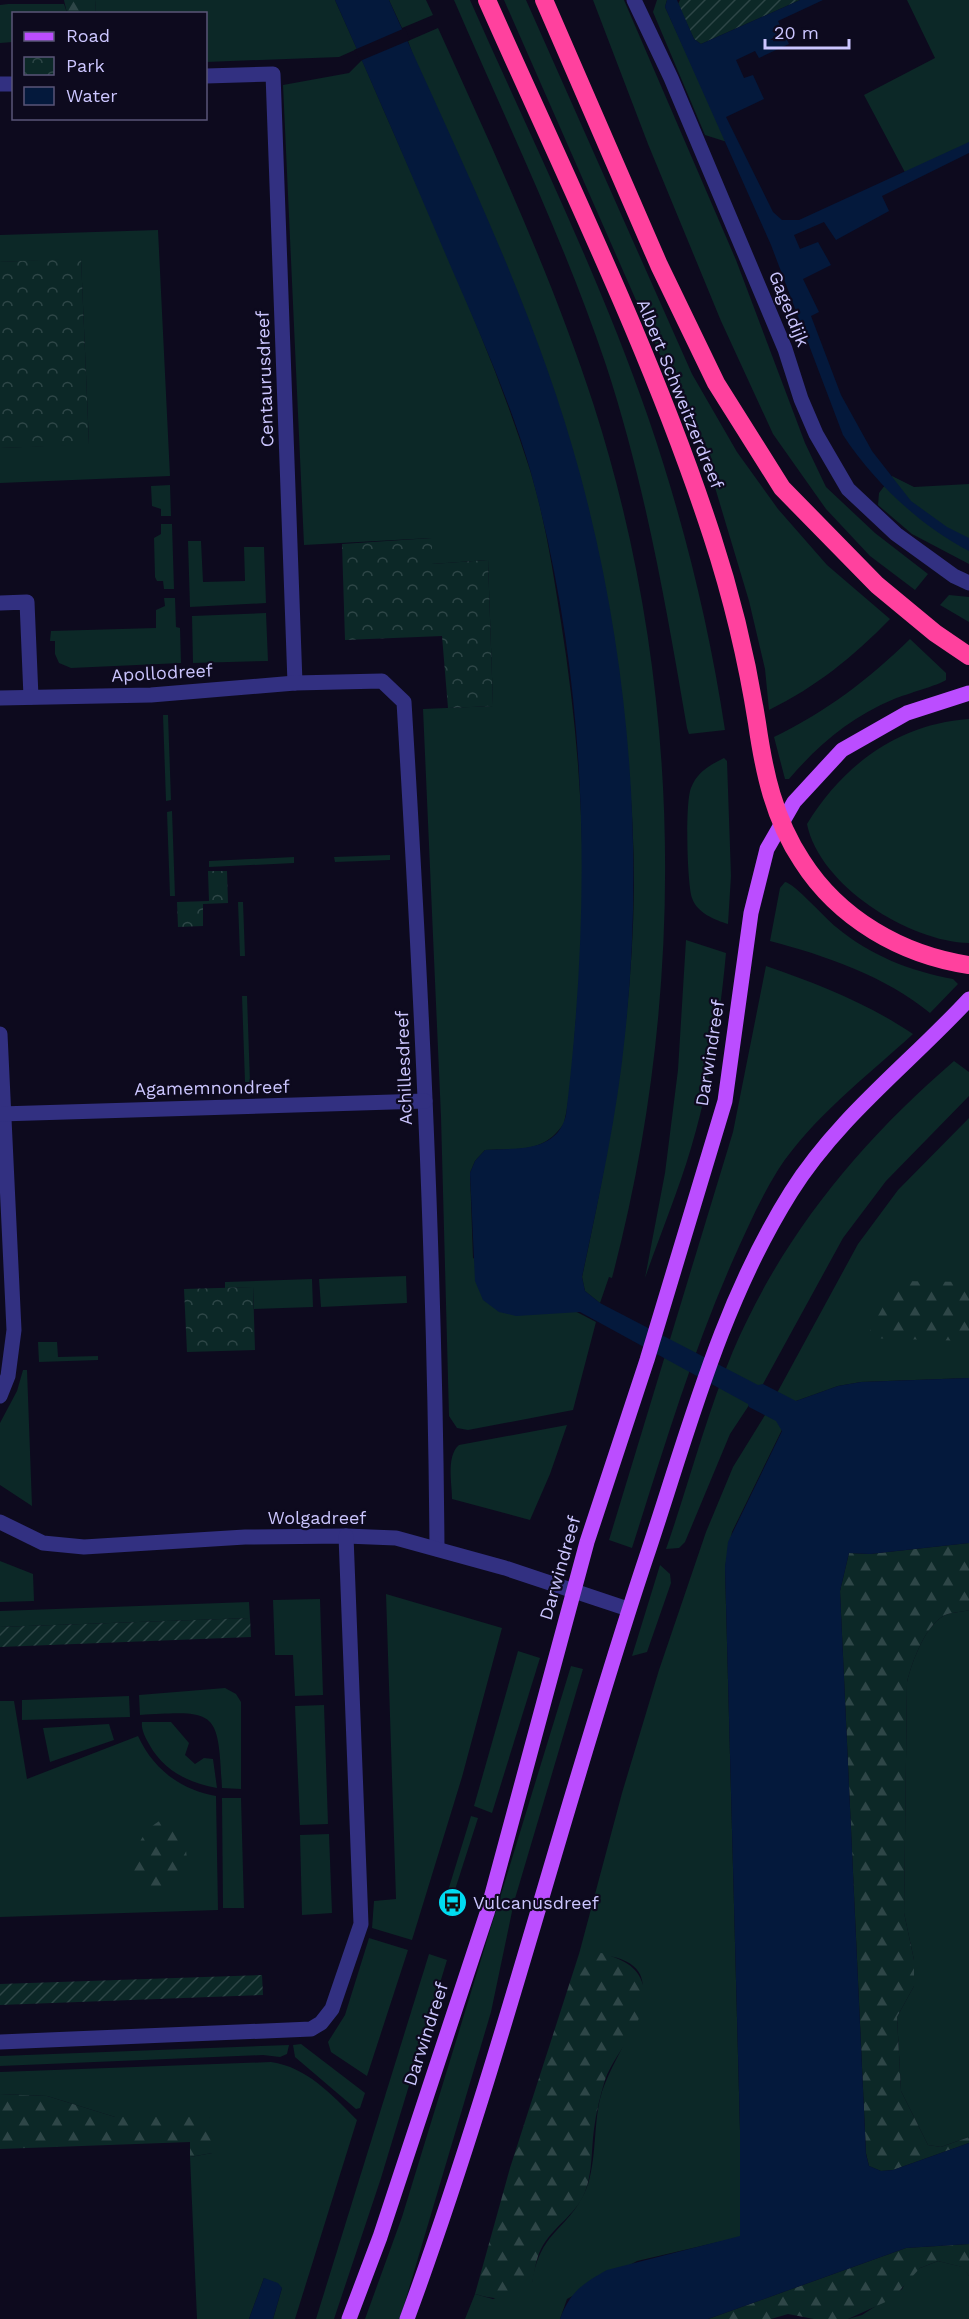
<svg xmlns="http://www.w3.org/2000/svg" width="969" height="2319" font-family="'Work Sans',sans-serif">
	<defs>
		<pattern id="forest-firs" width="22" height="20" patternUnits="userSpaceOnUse" patternTransform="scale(1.5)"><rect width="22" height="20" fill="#0c2827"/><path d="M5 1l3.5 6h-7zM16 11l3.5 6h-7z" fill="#2e4647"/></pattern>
		<pattern id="park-crowns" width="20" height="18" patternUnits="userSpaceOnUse" patternTransform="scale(1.5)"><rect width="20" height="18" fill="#0c2827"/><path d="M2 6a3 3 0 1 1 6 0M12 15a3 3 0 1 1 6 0" fill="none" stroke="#2e4647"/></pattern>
		<pattern id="garden-furrows" width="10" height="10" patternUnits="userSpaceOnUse" patternTransform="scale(1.5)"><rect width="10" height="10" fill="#0c2827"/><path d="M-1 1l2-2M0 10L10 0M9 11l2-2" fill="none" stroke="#2e4647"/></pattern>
	</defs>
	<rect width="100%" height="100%" fill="#0d0a1e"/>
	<g fill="#0c2827">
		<path d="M95,0h240l22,49 -18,8 -133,5v-48l-110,-1z"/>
		<path d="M389,0h37l7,15 -31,13z"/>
		<path d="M454,0h16c61,138 129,275 178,417 35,102 61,207 77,313l-36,4 -2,-6c-21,-123 -42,-244 -81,-363 -42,-125 -100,-244 -152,-365z"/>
		<path d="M504,0h22l166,374 45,78 41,57 49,56 63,54c-37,38 -74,68 -121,91l-4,-41 -16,-68 -41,-137z"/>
		<path d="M593,0h31l112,260 69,183 21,44 49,46 53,41 -13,16 -45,-34 -44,-47 -53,-75 -52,-113 -73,-177z"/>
		<path d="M657,0h10l-2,7 62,135 -22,-7 -52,-123z"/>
		<path d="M907,0h62v149l-61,29 -44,-83 71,-37z"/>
		<path d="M8,4h56l3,9 -53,1 -1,28 -13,1v-38z"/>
		<path d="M438,28c56,124 114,248 156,378 90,281 93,587 18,872l-3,-1 -9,26 -15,-12 -3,-14c28,-129 51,-260 52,-392 0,-100 -13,-200 -29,-298l-197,-546z"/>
		<path d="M362,60c58,136 123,270 168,410 15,48 23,102 31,152 21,132 28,263 15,397 -3,34 -4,70 -12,104 -20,31 -46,25 -79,27l-10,11 -5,12 3,85 123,64 -23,88 -105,20 -11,-2 -8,-12 -8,-299 -18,-408 70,-3 -5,-146 -56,4v-26l-128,7 -21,-460 66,-12z"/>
		<path d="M158,230l12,246 -170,7v-35l89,-4 -8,-185 -81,3v-27z"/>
		<path d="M892,476l22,11 55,-3v80l-57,-30 -34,-29 1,-12z"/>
		<path d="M170,485l1,31h-10v-7l-9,-3 -1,-20z"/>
		<path d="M161,524h11l2,65h-10l-1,-8h-6l-2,-4 -1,-39 7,-4z"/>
		<path d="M201,541l2,41 42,-1 -1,-34h20l2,56 -76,4 -2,-66z"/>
		<path d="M949,595l20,2v25l-29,-17z"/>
		<path d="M164,598h11l1,29 4,1 1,35 -110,5 -12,-5 -4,-9v-13h-5l1,-10 105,-3v-18l9,-4z"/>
		<path d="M266,613l2,48 -75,2 -1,-47z"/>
		<path d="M910,639l36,34v7c-7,5 -40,14 -52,19 -43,18 -75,45 -105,80h-4l-11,-42c52,-25 95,-58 136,-98z"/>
		<path d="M163,715h5l3,85 -5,1z"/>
		<path d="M969,719v224c-60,-1 -150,-58 -162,-119 36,-59 91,-100 162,-105z"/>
		<path d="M724,758l3,3 4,115 -3,48c-13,-4 -31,-11 -36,-26 -5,-15 -7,-96 -1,-110 6,-16 19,-23 33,-30z"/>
		<path d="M172,811l3,85h-5l-3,-84z"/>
		<path d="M390,855v5l-55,2 -1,-5z"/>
		<path d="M294,857v6l-85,4v-6z"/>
		<path d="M785,882c9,1 41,37 51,45 35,29 74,44 117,52l5,5 -28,29c-43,-36 -106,-58 -160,-72l10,-53z"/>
		<path d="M238,902h5l2,54h-5z"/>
		<path d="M686,940l40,13c-6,65 -16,132 -35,195 -13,44 -31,87 -46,130l20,-105 13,-103z"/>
		<path d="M766,966c52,18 101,37 147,68 -46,42 -101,84 -135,136 -18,29 -31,59 -45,90 -41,93 -70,191 -101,288l-23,-8 124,-408z"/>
		<path d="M242,996h5l3,86h-5z"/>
		<path d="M954,1061l15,11v24l-83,85 -43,57 -80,146 -33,50 -45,108 -6,6 -13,1c23,-66 40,-133 67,-198 49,-115 127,-209 221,-290z"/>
		<path d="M969,1118v260l-108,4 -23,4 -42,15 -64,131 -7,35 15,563v107l-103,24 -70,38 -7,20h-95l10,-25 18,5 39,-17c9,-51 32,-49 52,-88 13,-26 9,-66 16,-95 12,-53 102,-147 -21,-145l43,-161 37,-123 47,-138 27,-65 32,-52 93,-171 40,-54z"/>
		<path d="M406,1276l1,27 -86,4 -2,-28z"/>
		<path d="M312,1279l1,28 -59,2 -1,-22 -28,1v-6z"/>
		<path d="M38,1342h19l1,15 40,-1v4l-59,2z"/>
		<path d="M23,1370h4l5,136 -32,-21v-62l17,-32z"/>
		<path d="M567,1425l-17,49 -20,46 -78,-21c0,-15 -6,-43 7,-54z"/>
		<path d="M0,1561l33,13 1,27 -34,1z"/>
		<path d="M660,1565l10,9 1,9 -24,69 -15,4z"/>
		<path d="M386,1594l116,34 -40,149 -50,163 -40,-12 2,-27 22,-2z"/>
		<path d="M320,1599l3,96 -28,1 -2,-41h-18l-2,-55z"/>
		<path d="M249,1602l1,16 -250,9v-16z"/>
		<path d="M969,1610v527l-28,10 -13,-2 -27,-54 -4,-74 17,-31v-26l-10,-47 3,-231c5,-20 18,-57 38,-67 7,-3 17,-3 24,-5z"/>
		<path d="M518,1651l22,7 -48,155 -18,-7z"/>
		<path d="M571,1666l12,3 -69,233 -23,110 -91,307h-35l37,-102z"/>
		<path d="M225,1688l11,6 5,8v87l-19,-1c-4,-77 -4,-78 -82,-73l-1,-20z"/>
		<path d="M129,1696l1,21 -108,3v-20z"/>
		<path d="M0,1701h14l13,78 111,-43c15,33 43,54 78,60l2,114 -218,7z"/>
		<path d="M324,1705l4,119 -28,1 -5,-119z"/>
		<path d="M142,1722h29l18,21 -4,12 10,9 9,-6 9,1 4,29c-29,-5 -54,-18 -68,-44 -4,-7 -8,-15 -7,-22z"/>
		<path d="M109,1724l5,16 -64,22 -7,-34z"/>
		<path d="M222,1798h19l3,110h-21z"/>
		<path d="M471,1816l7,2 -25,78 -6,-2z"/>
		<path d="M329,1834l3,79 -30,2 -2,-80z"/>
		<path d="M369,1938l39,12 -41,126 -36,-24 -3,-10 17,-27z"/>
		<path d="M429,1954l18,6 -66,218 -47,141h-18z"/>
		<path d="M301,2044l64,49 -5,15 -4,1 -61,-52 -2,-12z"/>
		<path d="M289,2045l-2,9 -7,3 -17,-2 -263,11v-10z"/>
		<path d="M271,2062c36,5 61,33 86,58l-62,199h-22l9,-31 -18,-10 -15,41h-52l-7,-162 22,-4 -3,-36h-94l-68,-21 -47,-2v-22z"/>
		<path d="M938,2261l25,6 6,9v43h-121l14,-4 40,-26 7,-12 11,-9z"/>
	</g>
	<g fill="url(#forest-firs)">
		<path d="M64,0h31l1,13h-29z"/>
		<path d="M897,1281l72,1v59l-103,-3z"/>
		<path d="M969,1543v67c-7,2 -17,2 -24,5 -20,10 -33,47 -38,67l-3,231 10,47v26l-17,31 4,74 27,54 13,2 28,-10v6l-76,27 -12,1 -12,-5 -3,-13 -26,-562 9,-38 21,1z"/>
		<path d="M173,1816l10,11 6,47 -9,10 -13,1 -14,10 -14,-4 -10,-14c5,-28 15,-55 44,-61z"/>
		<path d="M602,1953c18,6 36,12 41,32 8,34 -28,66 -38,95 -5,16 -9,33 -11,49 -3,21 -1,42 -9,63 -9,23 -33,35 -44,57 -5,10 -6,20 -8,30 -7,27 -39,20 -58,15l35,-126 69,-214z"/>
		<path d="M0,2094l47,2 68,21h94l11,22 -8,14 -22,4v-15l-190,7z"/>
		<path d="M969,2244v32l-7,-9 -24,-6 -18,7 -28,31 -44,20h-34l-26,-5 -17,5h-63l198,-71z"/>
	</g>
	<g fill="url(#park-crowns)">
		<path d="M81,258l8,187 -89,3v-186z"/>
		<path d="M432,538v26l56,-4 5,146 -45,2 -6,-72 -97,4 -3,-96z"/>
		<path d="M208,871h19l1,32 -25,1v22l-25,1 -1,-25 32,-1z"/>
		<path d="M253,1287l2,63 -68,2 -3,-63z"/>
	</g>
	<g fill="url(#garden-furrows)">
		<path d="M680,0h120l-99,44 -7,-5 -16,-35z"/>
		<path d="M250,1618l1,19 -251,10v-20z"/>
		<path d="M262,1975l1,20 -263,10v-21z"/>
	</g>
	<g fill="#04193c">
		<path d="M335,0h54c69,155 147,310 191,474 49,181 65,375 45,561 -8,81 -26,162 -43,242l3,14 15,12 158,82 5,-1 33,17 42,-15 23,-4 108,-4v165l-99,11 -21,-1 -9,38 26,563 3,12 12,5 12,-1 76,-27v101l-63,4 -198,71h-148c10,-27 22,-35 47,-49l133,-34v-106l-15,-563 3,-25 54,-111 -6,-10 -27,-14 -1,-3 -168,-92 -64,4 -17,-4 -16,-12 -8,-19 -5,-108 5,-12 10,-11c31,-2 72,3 81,-35 26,-216 23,-431 -35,-642 -20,-70 -51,-139 -80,-206 -38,-89 -76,-178 -116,-267z"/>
		<path d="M667,0h10l17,39 7,5 99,-44h23l-45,21 11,23 -30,14 -4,-7 -19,9 8,18 9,-3 11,24 -38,18 47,95 9,8h17l170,-78v11l-87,43 7,15 -53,29 -12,-18 -30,13 6,14 18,-7 13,23 -28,14 16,33 -8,4 30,79 31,56 39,50 36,26 22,11v13c-49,-25 -96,-70 -126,-116l-72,-190 -106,-238z"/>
		<path d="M264,2278l14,5 4,5 -9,31h-24z"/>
	</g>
	<path fill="#0d0a1e" d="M405,28l5,12 -50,21 -6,-11z"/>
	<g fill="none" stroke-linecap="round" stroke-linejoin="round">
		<g stroke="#323081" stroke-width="15">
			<path d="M634,0l37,78 114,271 16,50 15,35 32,55 48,45 58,42 15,7"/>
			<path d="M206,76l67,-2 22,609"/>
			<path d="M0,84h14"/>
			<path d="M0,603l27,-1 4,95"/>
			<path d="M0,698l151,-3 144,-12 87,-2 22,21c17,282 31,564 33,847"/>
			<path d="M0,1034l14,296 -6,46 -8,20"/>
			<path d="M0,1114l425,-13"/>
			<path d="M0,1522l43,21 41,4 161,-10 101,-1 50,2 109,30 123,41"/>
			<path d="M0,2042l311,-13 10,-6 11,-14 29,-85 -15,-388"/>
		</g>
		<g stroke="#bb4dff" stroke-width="15">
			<path d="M349,2319l31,-82 107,-324 100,-371 60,-182 78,-259 26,-188 16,-64 27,-47 48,-52 65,-37 62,-20"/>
			<path d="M407,2319c92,-249 155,-509 239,-761 42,-125 74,-253 145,-366 47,-75 119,-129 178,-193"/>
		</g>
		<g stroke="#ff419e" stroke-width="18">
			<path d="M487,0c78,176 165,352 225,536 20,61 35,124 45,187 7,49 17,96 45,138 37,58 100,94 167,104"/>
			<path d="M544,0l115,265 57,118 66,105 95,97 58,48 34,23"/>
		</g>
	</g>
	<defs>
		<symbol id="bus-disc" viewBox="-11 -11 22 22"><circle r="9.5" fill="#00dbf1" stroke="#0d0a1e"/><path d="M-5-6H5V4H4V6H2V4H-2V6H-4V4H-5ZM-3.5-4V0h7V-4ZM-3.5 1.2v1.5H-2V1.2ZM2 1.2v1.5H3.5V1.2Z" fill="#111"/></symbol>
	</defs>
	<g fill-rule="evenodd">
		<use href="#bus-disc" x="436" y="1886" width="33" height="33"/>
	</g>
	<g text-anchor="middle" stroke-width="4.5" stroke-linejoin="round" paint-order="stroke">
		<g font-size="18" fill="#ccc6ff" stroke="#0d0a1e">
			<text transform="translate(789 309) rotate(68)" y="6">Gageldijk</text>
			<text transform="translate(265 379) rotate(-92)" y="6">Centaurusdreef</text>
			<text transform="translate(680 394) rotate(68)" y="6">Albert Schweitzerdreef</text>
			<text transform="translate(162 673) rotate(-3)" y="6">Apollodreef</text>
			<text transform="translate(710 1053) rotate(-81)" y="6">Darwindreef</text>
			<text transform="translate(404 1068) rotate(-92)" y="6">Achillesdreef</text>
			<text transform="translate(212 1088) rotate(-1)" y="6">Agamemnondreef</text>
			<text x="317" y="1524">Wolgadreef</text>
			<text transform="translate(560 1568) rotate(-74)" y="6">Darwindreef</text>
			<text transform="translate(426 2034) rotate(-72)" y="6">Darwindreef</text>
		</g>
		<g font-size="18" fill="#ccc6ff" stroke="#0d0a1e" text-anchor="start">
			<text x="473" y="1909">Vulcanusdreef</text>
		</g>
	</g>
	<rect x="12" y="12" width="195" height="108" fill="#0d0a1e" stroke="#595578" stroke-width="1.5"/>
	<rect x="24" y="32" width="30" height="9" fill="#bb4dff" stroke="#595578" stroke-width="1.5"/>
	<text x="66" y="42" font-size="18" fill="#ccc6ff">Road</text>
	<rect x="24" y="57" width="30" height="18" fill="url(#park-crowns)" stroke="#595578" stroke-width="1.5"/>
	<text x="66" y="72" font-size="18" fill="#ccc6ff">Park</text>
	<rect x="24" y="87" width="30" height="18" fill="#04193c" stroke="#595578" stroke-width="1.5"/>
	<text x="66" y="102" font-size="18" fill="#ccc6ff">Water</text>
	<path d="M765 39v9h84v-9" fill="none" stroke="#ccc6ff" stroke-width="3"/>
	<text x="774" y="39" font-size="18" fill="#ccc6ff" stroke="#0d0a1e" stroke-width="4.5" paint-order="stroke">20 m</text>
</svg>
